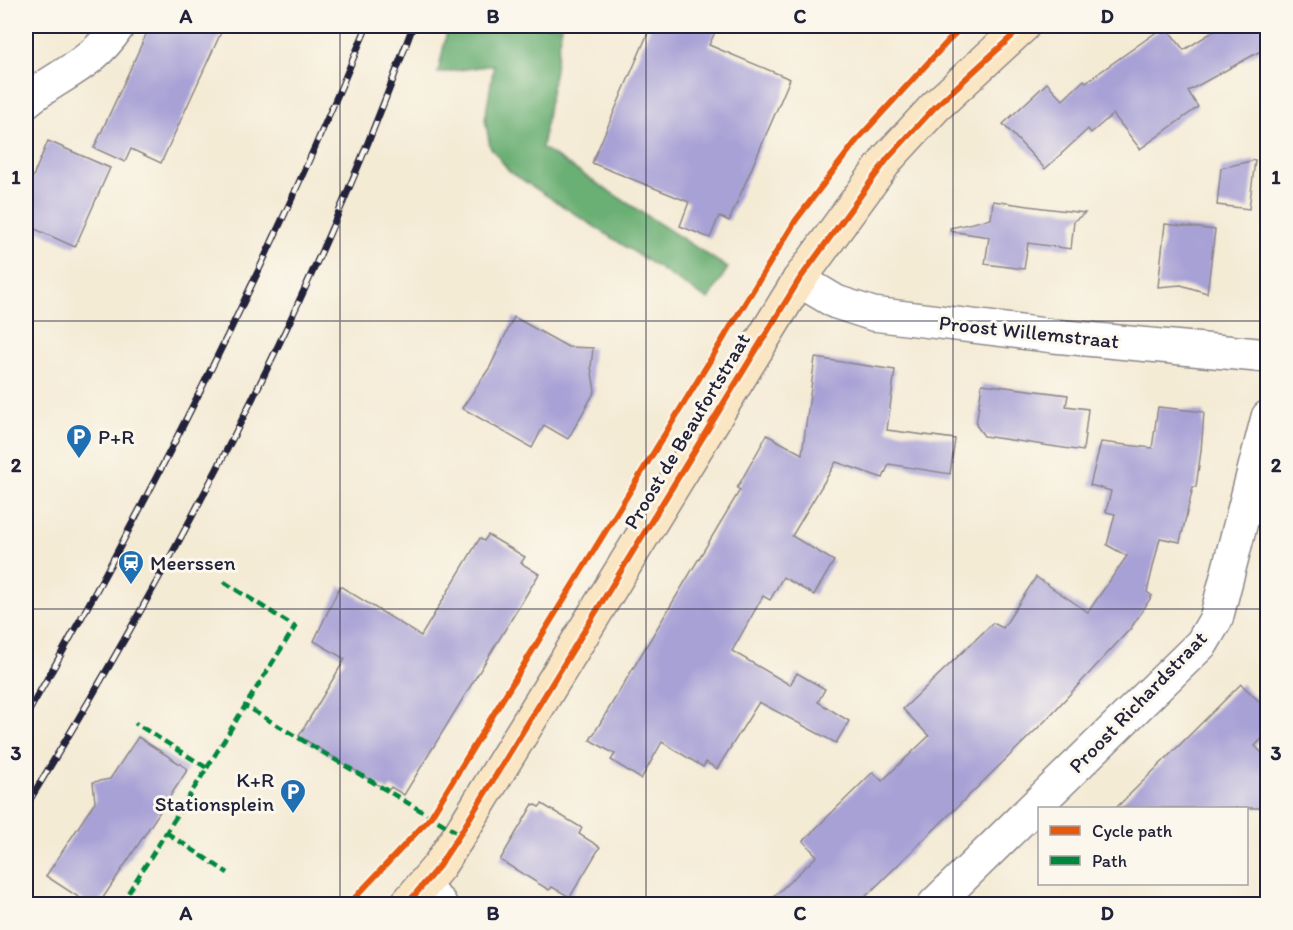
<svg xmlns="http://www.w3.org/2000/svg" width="1293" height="930" font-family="Itim,sans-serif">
	<rect width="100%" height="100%" fill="#fbf7ec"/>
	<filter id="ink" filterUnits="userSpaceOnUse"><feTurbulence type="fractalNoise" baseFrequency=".0167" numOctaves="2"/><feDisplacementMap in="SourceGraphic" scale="12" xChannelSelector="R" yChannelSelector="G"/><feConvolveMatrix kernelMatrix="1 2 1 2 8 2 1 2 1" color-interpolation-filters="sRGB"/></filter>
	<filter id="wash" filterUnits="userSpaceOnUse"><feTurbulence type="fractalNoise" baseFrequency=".008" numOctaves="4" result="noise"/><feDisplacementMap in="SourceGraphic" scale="24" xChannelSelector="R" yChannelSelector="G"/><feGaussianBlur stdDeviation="1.35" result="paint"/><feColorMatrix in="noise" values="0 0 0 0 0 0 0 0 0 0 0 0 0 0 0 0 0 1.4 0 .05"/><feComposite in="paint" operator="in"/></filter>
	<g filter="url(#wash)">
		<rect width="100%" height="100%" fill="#f4ebd5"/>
		<path fill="#6baf73" stroke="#466857" stroke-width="1.5" d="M448,26h114l-20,122 186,120 -20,32 -198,-128 -20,-25 -5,-28 9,-54 -56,8z"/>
		<g id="blocks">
			<g fill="#a8a1d6">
				<path d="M150,26h74l-63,137 -30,-14 -6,13 -31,-14z"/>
				<path d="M651,26h67l-9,19 81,34 -61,142 -10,-5 -9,22 -30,-12 9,-24 -97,-39z"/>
				<path d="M1165,26l19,24 38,-24h46v21l-80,44 10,16 -58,42 -27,-35 -22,19 -3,-4 -43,40 -42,-45 44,-41 16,17 21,-20 2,2z"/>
				<path d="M48,141l62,27 -35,79 -49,-22v-32z"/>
				<path d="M1255,160l-6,49 -32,-4 4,-37z"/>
				<path d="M993,201l50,7 42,5 -11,8 -3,28 -43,-6 -4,26 -39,-5 4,-27 -39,-6v-3l41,-9z"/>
				<path d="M1165,224l50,6 -8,63 -26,-8 -23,2z"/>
				<path d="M514,317l54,30 25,1 -2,19 4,24 -27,48 -24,-14 -12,23 -70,-40 28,-41z"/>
				<path d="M815,358l80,12 -8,60 68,9 -5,35 -61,-10 -6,14 -47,-16 -44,74 42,25 -20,34 -31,-18 -13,23 -7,-4 -31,55 58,34 7,-12 28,16 -7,13 31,19 -13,22 -77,-41 -42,67 -11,-7 -3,5 -41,-25 -21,37 -30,-19 4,-6 -25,-14 150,-250 -3,-2 30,-53 35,19z"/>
				<path d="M982,384l86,11 -2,11 22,3 -5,42 -99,-15 -8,-11z"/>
				<path d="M1158,407l46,5 -3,39 -5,36h-3l-13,55 -20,-4 -13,54 5,4 -21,32 -85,92 -188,184h-92l51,-48 -14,-15 70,-69 9,9 47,-45 -26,-27 90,-86 10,5 33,-51 52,35 39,-56 -20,-11 8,-31 -9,-2 5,-21 -21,-6 11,-43 51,6z"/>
				<path d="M488,535l37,22 -4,6 18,11 -135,221 -13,-8 -3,4 -89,-55 46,-77 -31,-18 26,-55 81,50 59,-98 4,3z"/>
				<path d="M1241,684l27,26v22l-13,14 13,13v49h-152z"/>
				<path d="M138,737l50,32 -89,135h-10l-43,-28 49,-74 -2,-20 17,-3z"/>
				<path d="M533,804l6,3 3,-3 40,24 -3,6 21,13 -30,50 -18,-10 -3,3 -49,-30z"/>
			</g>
		</g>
	</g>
	<g filter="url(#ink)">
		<use href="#blocks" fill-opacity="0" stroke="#8b8688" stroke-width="1.5"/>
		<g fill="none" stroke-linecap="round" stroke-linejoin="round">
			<defs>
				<g id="street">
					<path d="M26,101c34,-28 65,-34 92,-75"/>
					<path d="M799,280l37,22 37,12 181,22 214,20"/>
					<path d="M422,888l18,16"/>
					<path d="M935,904l267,-261 14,-24 52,-202"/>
				</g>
				<path id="secondary" d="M407,904l32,-38 21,-32 339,-554 89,-122 47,-51 88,-81"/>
			</defs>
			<use href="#street" stroke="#8b8688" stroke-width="36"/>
			<use href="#secondary" stroke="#8b8688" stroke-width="36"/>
			<use href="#street" stroke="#fff" stroke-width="33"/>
			<use href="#secondary" stroke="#fbe6c4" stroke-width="33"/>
			<defs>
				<g id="rail">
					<path d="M26,716c128,-222 242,-453 341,-690"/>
					<path d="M26,806c152,-248 287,-506 387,-780"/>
				</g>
			</defs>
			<use href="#rail" stroke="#22223b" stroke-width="7"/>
			<use href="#rail" stroke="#fbf7ec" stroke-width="4.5" stroke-dasharray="14" stroke-linecap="butt"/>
			<g stroke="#00873e" stroke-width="4.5" stroke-dasharray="9 4.5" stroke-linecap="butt">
				<path d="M224,582l71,45 -50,79"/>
				<path d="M207,768l38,-62 215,128"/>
				<path d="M167,833l61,40"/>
				<path d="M26,900l6,4"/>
				<path d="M121,904l86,-136 -72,-45"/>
			</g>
			<defs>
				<g id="cycleway">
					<path d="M349,904l81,-86 366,-598 61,-80 105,-114"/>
					<path d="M407,904l32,-38 21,-32 339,-554 89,-122 47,-51 88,-81"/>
				</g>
			</defs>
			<use href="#cycleway" stroke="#fbf7ec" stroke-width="10"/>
			<use href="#cycleway" stroke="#e8590c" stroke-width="6"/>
		</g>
	</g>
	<path fill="none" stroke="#22223b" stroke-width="1.5" stroke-opacity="0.55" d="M340,26v878M646,26v878M953,26v878M26,321h1242M26,609h1242"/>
	<defs>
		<symbol id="parking-pin" viewBox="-11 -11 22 30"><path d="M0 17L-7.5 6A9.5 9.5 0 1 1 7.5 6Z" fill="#1f6fb2" stroke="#fbf7ec"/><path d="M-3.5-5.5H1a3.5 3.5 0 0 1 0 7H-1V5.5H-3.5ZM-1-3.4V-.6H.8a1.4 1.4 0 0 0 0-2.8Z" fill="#fff"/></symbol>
		<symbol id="station-pin" viewBox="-11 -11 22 30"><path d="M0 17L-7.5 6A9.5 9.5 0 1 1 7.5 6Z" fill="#1f6fb2" stroke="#fbf7ec"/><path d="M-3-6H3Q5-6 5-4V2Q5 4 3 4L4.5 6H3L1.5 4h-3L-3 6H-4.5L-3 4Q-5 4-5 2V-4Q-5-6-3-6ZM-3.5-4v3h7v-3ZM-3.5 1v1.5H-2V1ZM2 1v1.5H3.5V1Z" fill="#fff"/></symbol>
	</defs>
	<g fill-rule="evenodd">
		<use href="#parking-pin" x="64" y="422" width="30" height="40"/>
		<use href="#station-pin" x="116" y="548" width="30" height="40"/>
		<use href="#parking-pin" x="278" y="777" width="30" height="40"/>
	</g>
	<g text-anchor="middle" stroke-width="6" stroke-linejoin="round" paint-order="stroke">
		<g font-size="21" fill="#22223b" stroke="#fbf7ec">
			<text transform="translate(1029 332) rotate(6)" y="7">Proost Willemstraat</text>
			<text transform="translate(687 431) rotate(-59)" y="7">Proost de Beaufortstraat</text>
			<text transform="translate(1138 702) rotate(-46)" y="7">Proost Richardstraat</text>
		</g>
		<g font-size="21" fill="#22223b" stroke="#fbf7ec" text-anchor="start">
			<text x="98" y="444">P+R</text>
			<text x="150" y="570">Meerssen</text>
			<text x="274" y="787" text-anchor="end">K+R<tspan x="274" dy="24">Stationsplein</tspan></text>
		</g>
	</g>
	<rect width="1293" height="930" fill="none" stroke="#fbf7ec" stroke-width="66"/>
	<rect x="1038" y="807" width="210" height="78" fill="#fbf7ec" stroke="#a4a2a5" stroke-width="1.5"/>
	<rect x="1050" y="826" width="30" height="9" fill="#e8590c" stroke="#a4a2a5" stroke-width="1.5"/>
	<text x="1092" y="837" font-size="18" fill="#22223b">Cycle path</text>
	<rect x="1050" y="856" width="30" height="9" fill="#00873e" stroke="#a4a2a5" stroke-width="1.5"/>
	<text x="1092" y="867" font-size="18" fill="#22223b">Path</text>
	<rect x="33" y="33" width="1227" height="864" fill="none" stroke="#22223b" stroke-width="2"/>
	<g font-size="20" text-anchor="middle" font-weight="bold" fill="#22223b">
		<text x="186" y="23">A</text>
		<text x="493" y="23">B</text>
		<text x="800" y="23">C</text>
		<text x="1107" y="23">D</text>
		<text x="16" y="184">1</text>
		<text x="1276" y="184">1</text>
		<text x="16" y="472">2</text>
		<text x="1276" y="472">2</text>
		<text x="16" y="760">3</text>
		<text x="1276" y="760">3</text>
		<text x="186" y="920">A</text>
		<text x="493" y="920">B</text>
		<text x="800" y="920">C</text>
		<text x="1107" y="920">D</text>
	</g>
</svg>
